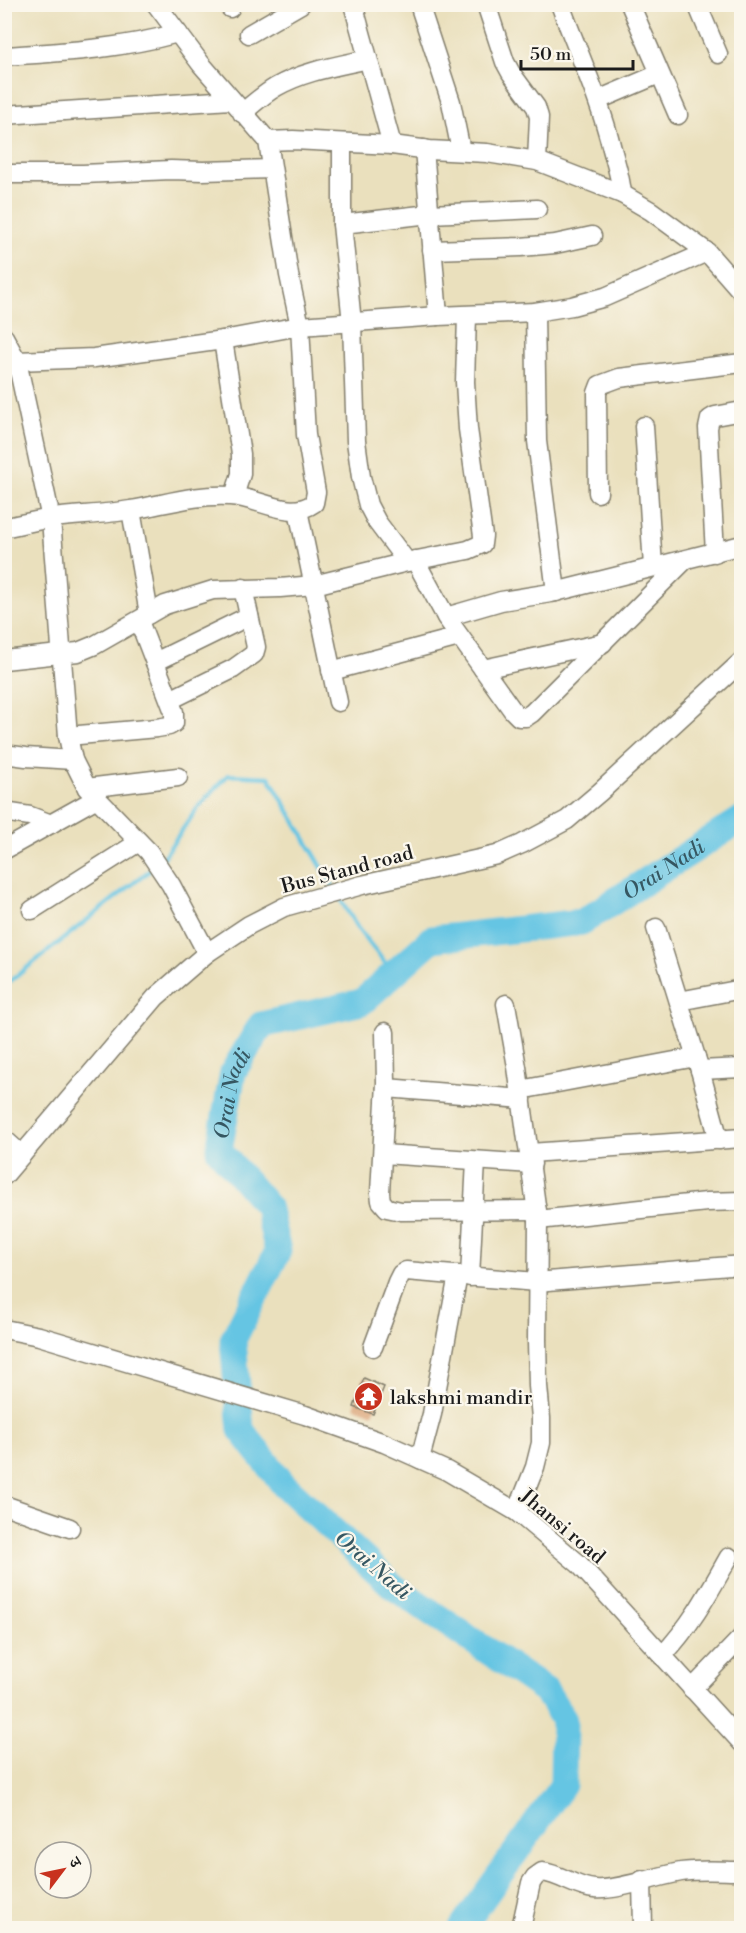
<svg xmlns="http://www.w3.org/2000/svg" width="746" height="1933" font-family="'Libre Bodoni','Noto Serif Devanagari',serif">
	<rect width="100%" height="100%" fill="#fbf7ec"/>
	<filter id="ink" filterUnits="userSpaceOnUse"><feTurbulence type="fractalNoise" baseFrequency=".0167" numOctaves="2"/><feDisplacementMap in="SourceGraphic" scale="12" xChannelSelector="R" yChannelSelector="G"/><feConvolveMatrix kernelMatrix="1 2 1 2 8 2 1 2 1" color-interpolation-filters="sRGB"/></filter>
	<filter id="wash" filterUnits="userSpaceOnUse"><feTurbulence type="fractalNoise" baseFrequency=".008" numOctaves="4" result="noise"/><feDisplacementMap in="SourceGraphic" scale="24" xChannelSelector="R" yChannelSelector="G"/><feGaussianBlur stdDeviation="1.35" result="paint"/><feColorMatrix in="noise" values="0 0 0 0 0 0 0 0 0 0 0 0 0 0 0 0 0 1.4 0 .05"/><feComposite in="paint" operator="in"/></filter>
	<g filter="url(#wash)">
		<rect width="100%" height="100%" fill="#eae0bd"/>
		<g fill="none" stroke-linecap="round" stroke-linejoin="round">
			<g stroke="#65c5e3" stroke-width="4.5">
				<path d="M160,862l39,-56 29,-31 41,2 65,111"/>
				<path d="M338,895l20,34 36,45"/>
				<path d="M4,983l5,-1 145,-115"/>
			</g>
			<path stroke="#65c5e3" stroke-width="27" id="s1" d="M462,1928l101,-143 1,-65 -18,-29 -152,-104 -110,-102 -43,-55 -8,-90 45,-89 -11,-45 -48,-56 14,-78 28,-47 101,-23 70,-63 150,-17 160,-103"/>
		</g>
		<g id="blocks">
			<path fill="#d79b6c" d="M364,1378l20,9 -11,27 -19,-7z"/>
		</g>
	</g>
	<g filter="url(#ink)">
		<use href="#blocks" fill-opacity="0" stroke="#837e6c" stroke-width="1.5"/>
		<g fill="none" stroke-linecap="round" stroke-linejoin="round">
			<defs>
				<g id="minor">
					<path d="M156,4l45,60 67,77 25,-1 99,5 37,5 58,3 50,8 85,33 29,17 56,41 35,40"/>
					<path d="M229,4l1,4"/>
					<path d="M353,4l39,141"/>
					<path d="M419,4l32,98 10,49"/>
					<path d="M486,4l19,58 6,11 25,34 3,10 -2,44"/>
					<path d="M560,4c18,49 40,95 52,145 4,15 9,30 10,45"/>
					<path d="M630,4l48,111"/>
					<path d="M697,4l21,50"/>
					<path d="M249,34l52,-30"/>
					<path d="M4,56c60,-4 116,-7 174,-23"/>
					<path d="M598,100l61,-26"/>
					<path d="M242,113c11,-9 22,-19 34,-26 28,-16 61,-21 92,-28"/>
					<path d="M4,115l227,-15"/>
					<path d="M342,143v81l10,99 4,118 5,36 7,28 9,17 30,40"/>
					<path d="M424,149l14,167"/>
					<path d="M4,174h79l88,-4 32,1 69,-2"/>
					<path d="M342,224l88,-10 107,-5"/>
					<path d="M432,250l89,-3 34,-3 37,-8"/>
					<path d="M535,312l2,129 19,151"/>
					<path d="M4,337l13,24 34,158 17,217 5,24 14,28 62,64 22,33 36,68"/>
					<path d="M223,340l18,114v20l-7,22"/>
					<path d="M4,364l13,-3 77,-3 129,-18 77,-14 138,-10 97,-4 37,-6 33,-9 102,-45"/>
					<path d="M644,426l9,141"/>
					<path d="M598,493l-1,-100 3,-8 19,-7 123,-15"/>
					<path d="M131,510l18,104"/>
					<path d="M298,510l40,192"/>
					<path d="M4,528c17,-4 33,-8 50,-10 26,-3 52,-4 77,-8 35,-6 64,-16 99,-14 28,1 59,25 84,7l2,-11 -10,-57 -6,-109 -11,-51 -21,-134"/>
					<path d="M715,553l-7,-125 2,-9 5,-3 27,-5"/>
					<path d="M415,560l31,57 67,94 6,6h7l6,-4 153,-153"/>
					<path d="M446,617l55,-16 50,-8 191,-48"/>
					<path d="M4,660l74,-8 17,-7 70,-40 48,-15 67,-2 34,-3 93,-23 61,-12 14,-6 1,-8 -15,-107 -3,-47 2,-66"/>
					<path d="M155,662l94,-46"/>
					<path d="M483,669l120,-26"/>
					<path d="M331,671l128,-34"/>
					<path d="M170,700l63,-31 21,-15 2,-7 -13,-59"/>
					<path d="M68,736l89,-8 12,-2 5,-3v-11l-35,-91"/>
					<path d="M4,754l22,3 47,3"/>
					<path d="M87,788l91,-11"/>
					<path d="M4,812l26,4 21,8"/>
					<path d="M4,850l93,-52"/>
					<path d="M32,910l107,-68"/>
					<path d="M656,928l44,142 19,70"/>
					<path d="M679,1001l63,-12"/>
					<path d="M506,1004l11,63 21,153 -1,120 1,46 3,32v25l-6,24 -18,45"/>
					<path d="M385,1032l1,51 -6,110 1,8 6,7 14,3 136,-1"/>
					<path d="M700,1070l42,-2"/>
					<path d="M386,1088l136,11"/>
					<path d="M520,1090l176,-33"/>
					<path d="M4,1139l18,16"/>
					<path d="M530,1153l212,-15"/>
					<path d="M383,1154l149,10"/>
					<path d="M4,1176l152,-179 51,-44 42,-28 35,-18 78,-22 135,-30 25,-11 45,-24 33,-28 142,-131"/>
					<path d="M538,1220l169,-18 35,-1"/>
					<path d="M470,1277l6,-116"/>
					<path d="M4,1329l35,7 266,79 79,28 63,28 70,41 62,52 163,179"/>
					<path d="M373,1347l24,-65 4,-8 5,-3 130,11 206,-17"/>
					<path d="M420,1459l12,-45 26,-139"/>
					<path d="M4,1505l66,23"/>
					<path d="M662,1656c30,-32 46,-62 67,-99"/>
					<path d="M692,1689l50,-52"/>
					<path d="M642,1880l1,48"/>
					<path d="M521,1928l10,-45 4,-6 7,-5c19,2 34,16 53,17 22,2 62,-13 86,-17 20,-3 41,-1 61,-1"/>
				</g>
			</defs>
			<use href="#minor" stroke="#837e6c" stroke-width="21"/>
			<use href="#minor" stroke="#fff" stroke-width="18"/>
		</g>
	</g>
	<defs>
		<symbol id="temple-disc" viewBox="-11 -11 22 22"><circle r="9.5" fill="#c8321e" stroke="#fbf7ec"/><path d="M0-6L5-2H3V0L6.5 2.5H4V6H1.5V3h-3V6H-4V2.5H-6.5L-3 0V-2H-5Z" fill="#fff"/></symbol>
	</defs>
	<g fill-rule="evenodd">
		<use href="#temple-disc" x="352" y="1380" width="33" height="33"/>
	</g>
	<g text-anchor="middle" stroke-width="4.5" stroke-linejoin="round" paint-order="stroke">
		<g font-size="20" fill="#1c1c1c" stroke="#fbf7ec">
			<text transform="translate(347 869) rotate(-15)" y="7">Bus Stand road</text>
			<text transform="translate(563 1526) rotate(40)" y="7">Jhansi road</text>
		</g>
		<g font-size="20" fill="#1c1c1c" stroke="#fbf7ec" text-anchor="start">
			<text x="390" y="1404">lakshmi mandir</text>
		</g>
		<g font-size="21" font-style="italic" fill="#365762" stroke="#fbf7ec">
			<text dy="7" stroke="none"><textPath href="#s1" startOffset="1568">Orai Nadi</textPath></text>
			<text dy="7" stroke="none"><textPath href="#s1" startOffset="1046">Orai Nadi</textPath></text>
			<text transform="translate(373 1565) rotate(41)" y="7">Orai Nadi</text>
		</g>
	</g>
	<rect width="746" height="1933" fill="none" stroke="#fbf7ec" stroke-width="24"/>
	<g transform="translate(63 1870) rotate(58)"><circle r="28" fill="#fbf7ec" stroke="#a29f99" stroke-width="1.5"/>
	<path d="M0-4.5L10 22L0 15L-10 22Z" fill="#c8321e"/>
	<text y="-9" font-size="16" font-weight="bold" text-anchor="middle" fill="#1c1c1c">उ</text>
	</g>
	<path d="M521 60v9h112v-9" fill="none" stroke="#1c1c1c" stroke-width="3"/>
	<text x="530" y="60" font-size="18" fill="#1c1c1c" stroke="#fbf7ec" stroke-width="4.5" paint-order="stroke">50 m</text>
</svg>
